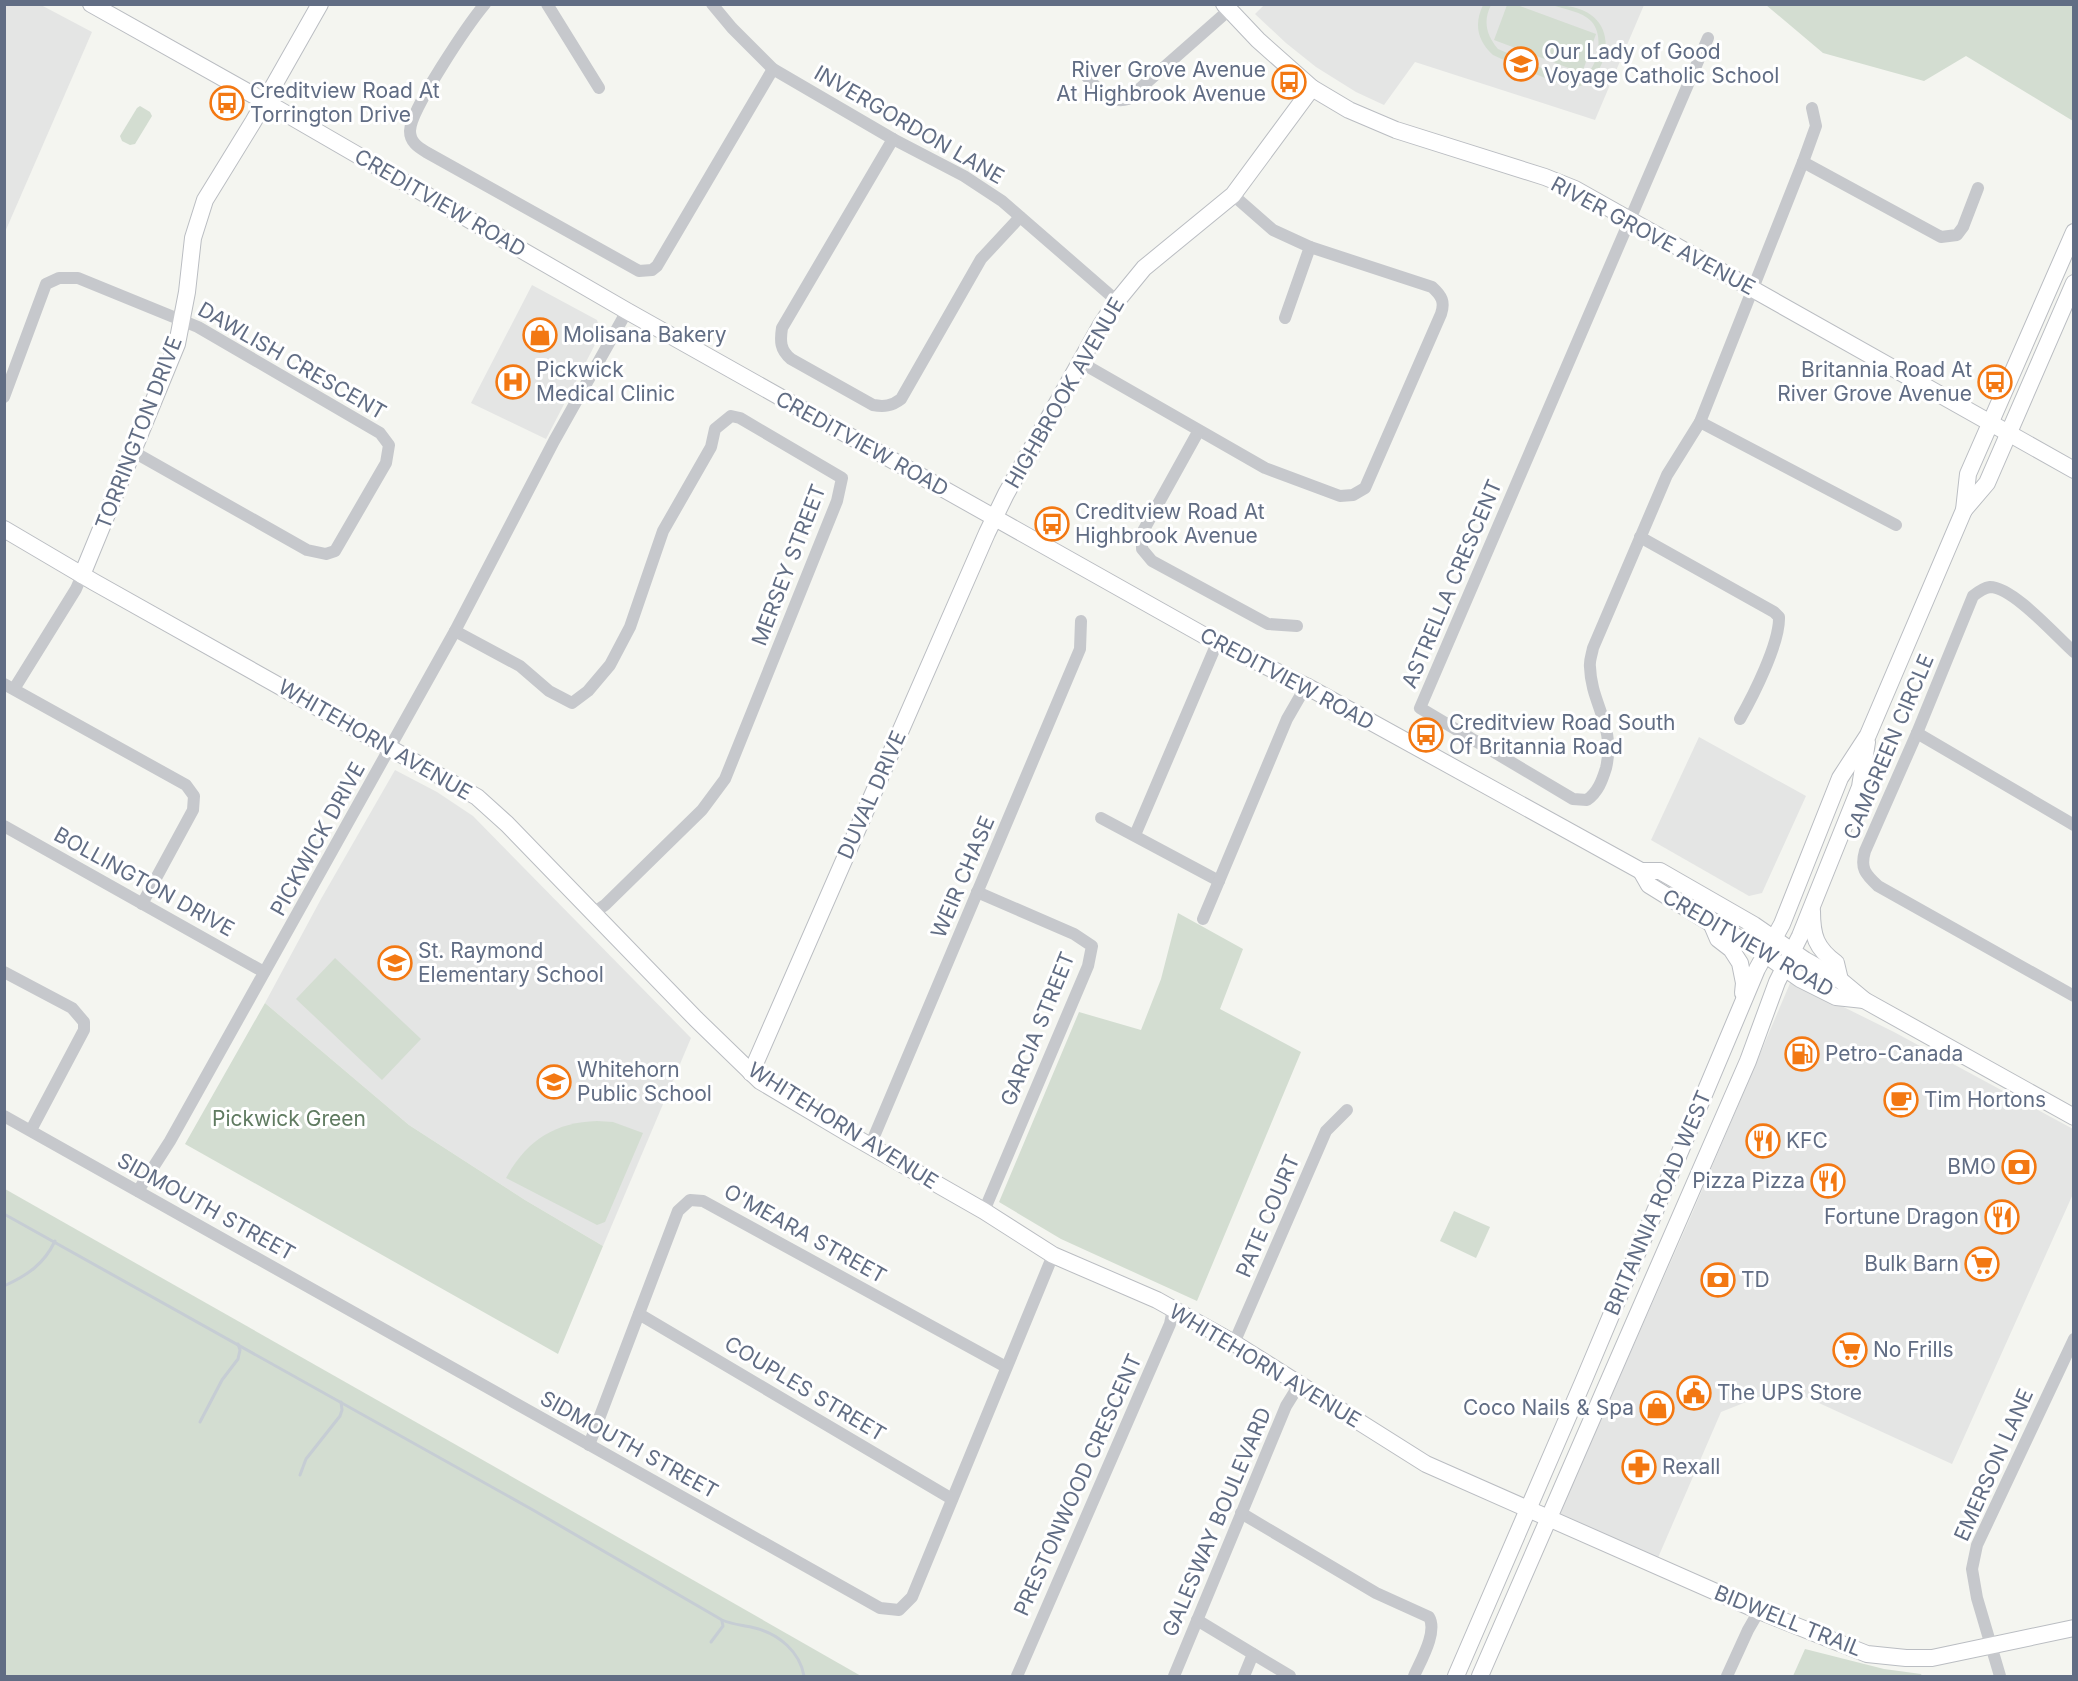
<svg xmlns="http://www.w3.org/2000/svg" width="2078" height="1681" font-family="Inter,sans-serif">
	<rect width="100%" height="100%" fill="#f4f5f0"/>
	<g fill="#e4e5e4">
		<path d="M5,4l36,1 51,27 -87,200z"/>
		<path d="M1265,4l379,1 -49,115 -180,-58 -31,43 -28,-13 -40,-25 -30,-24 -31,-29z"/>
		<path d="M532,285l65,35 4,13 -55,106 -75,-36z"/>
		<path d="M1699,737l107,59 -44,97 -13,3 -98,-56z"/>
		<path d="M395,770l42,22 36,24 218,222 -88,208 -78,-46 -116,-75 -144,-122 56,-104z"/>
		<path d="M1791,981l103,51 179,97v65l-121,270 -168,-77 -63,25 -64,148 -100,-42 134,-302z"/>
	</g>
	<g fill="#d3ddd1">
		<path d="M1483,5h8c-8,16 -5,30 7,44l74,32c24,0 35,-44 19,-60 -8,-9 -27,-12 -39,-16 80,-1 56,81 22,82 -13,0 -65,-25 -81,-32 -16,-15 -19,-31 -10,-50z"/>
		<path d="M1507,5h10l79,29 -14,39 -88,-33z"/>
		<path d="M1766,5h307v116l-107,-65 -42,25 -101,-28z"/>
		<path d="M140,106l10,6 2,4 -17,28 -5,1 -8,-4 -2,-5 17,-28z"/>
		<path d="M1178,913l65,36 -23,60 81,43 -104,249 -136,-62 -62,-37 80,-190 62,18 20,-51z"/>
		<path d="M335,958l86,81 -39,41 -86,-81z"/>
		<path d="M265,1003l144,122 116,75 78,46 -45,108 -373,-210z"/>
		<path d="M597,1121l16,1 30,11 -38,89 -8,3 -91,-47c20,-37 49,-56 91,-57z"/>
		<path d="M5,1189l476,270 380,217h-856z"/>
		<path d="M1454,1211l36,16 -14,31 -36,-17z"/>
		<path d="M1805,1649l79,20 37,5 1,2h-129z"/>
	</g>
	<g fill="none" stroke-linecap="round" stroke-linejoin="round">
		<g stroke="#c6cdd4" stroke-width="3">
			<path d="M4,1214l529,296 189,110c11,5 22,5 33,8 24,6 45,24 49,48"/>
			<path d="M4,1286c24,-11 40,-22 51,-45"/>
			<path d="M200,1422l22,-42 16,-21 2,-9 -2,-6"/>
			<path d="M300,1475l6,-16 34,-43 2,-6 -1,-8"/>
			<path d="M711,1642l12,-16 -1,-5"/>
		</g>
		<defs>
			<g id="secondary">
				<path d="M91,4l187,105 349,202 578,325 101,50 335,185h19l94,54 51,35 35,20 24,20 210,117"/>
				<path d="M1224,4l34,36 54,48 37,22 47,20 149,47 30,12 499,281"/>
				<path d="M1964,510l23,-27 87,-200"/>
				<path d="M4,529l90,53 383,215 30,27 189,195 64,62 91,54 133,76 69,44 104,45 77,43 192,121 333,147 108,43 39,4h26l142,-30"/>
				<path d="M82,575l95,-231 10,-52 6,-54 12,-38 48,-78 67,-118"/>
				<path d="M1641,871l8,14 63,39 37,19 51,36 36,18 28,3"/>
				<path d="M1812,911c0,25 4,37 24,52l4,17"/>
				<path d="M1712,925l6,14 13,10 9,14 4,20 -1,10"/>
				<path d="M751,1073l236,-540 19,-39 95,-169 16,-24 27,-33 89,-73 79,-107"/>
				<path d="M1456,1676l127,-294 174,-413 25,-45 58,-146 28,-43 96,-225 4,-36 106,-242"/>
				<path d="M1480,1676l268,-615 29,-79 23,-46 60,-149 7,-45"/>
			</g>
		</defs>
		<use href="#secondary" stroke="#babdc2" stroke-width="18"/>
		<g stroke="#c6c8cc" stroke-width="12">
			<path d="M485,4c-16,19 -75,106 -75,127 0,11 8,16 16,21l213,119 13,-1 5,-4 116,-197"/>
			<path d="M547,4l52,84"/>
			<path d="M712,4l20,24 41,41 120,70 71,37 38,25 115,100"/>
			<path d="M1708,38l-288,670 153,91 14,1c11,-8 15,-19 19,-32 10,-42 -15,-64 -16,-101 -1,-6 2,-13 3,-19l74,-173 33,-53 103,-260 13,-36 -4,-18"/>
			<path d="M1084,73c11,13 24,32 44,26l101,-89"/>
			<path d="M893,139l-111,189c-2,13 -2,22 9,31l82,46c11,2 19,1 28,-6l80,-140 39,-42"/>
			<path d="M1803,162l138,75 16,-2 6,-8 15,-39"/>
			<path d="M1285,318l25,-71"/>
			<path d="M1080,362l185,106 75,28 13,-1 12,-7 76,-174c4,-12 1,-18 -9,-27l-122,-40 -37,-17 -40,-35"/>
			<path d="M4,397l42,-113 13,-6h19l120,49 182,106 9,12 -3,18 -51,88 -9,3 -19,-4 -175,-99"/>
			<path d="M1700,422l196,103"/>
			<path d="M1198,432l-56,101v16l10,12 116,63 29,2"/>
			<path d="M1640,537l134,75 5,5c1,26 -26,79 -39,102"/>
			<path d="M455,631l65,35 29,25 23,12 16,-12 22,-26 20,-38 33,-96 48,-84 4,-18 16,-13 9,2 102,60 -5,23 -112,278 -23,31 -97,95 -12,8"/>
			<path d="M2074,652c-18,-16 -61,-65 -84,-65 -7,1 -12,5 -17,9l-56,137 -52,118c-5,17 0,23 13,35l196,110"/>
			<path d="M4,684l182,101 8,11 -1,14 -51,94"/>
			<path d="M14,689l62,-100 6,-14"/>
			<path d="M1917,733l157,92"/>
			<path d="M1101,818l118,63"/>
			<path d="M4,826l260,146"/>
			<path d="M1135,835l82,-192"/>
			<path d="M977,892l97,42 18,12 -4,20 -104,245"/>
			<path d="M1203,919l84,-200 19,-33"/>
			<path d="M4,972l68,36 12,14v8l-53,100"/>
			<path d="M4,1116l876,492 19,2 13,-13 141,-342"/>
			<path d="M870,1146l210,-497 1,-28"/>
			<path d="M138,1191l32,-50 285,-510 99,-190 73,-130"/>
			<path d="M639,1314l313,185"/>
			<path d="M1234,1343l92,-212 21,-21"/>
			<path d="M589,1445l89,-234 12,-11 13,1 303,166"/>
			<path d="M1241,1513l135,80 53,24c9,15 -9,45 -15,59"/>
			<path d="M1197,1620l93,56"/>
			<path d="M1017,1676l153,-352 3,-15"/>
			<path d="M1174,1676l112,-270 13,-21"/>
			<path d="M1244,1676l9,-22"/>
			<path d="M1727,1676l21,-46 11,-19"/>
			<path d="M2000,1676l-23,-78 -5,-29 5,-24 97,-206"/>
		</g>
		<use href="#secondary" stroke="#fff" stroke-width="16"/>
	</g>
	<defs>
		<symbol id="school-ring" viewBox="-11 -11 22 22"><circle r="9.5" fill="#fff" stroke="#f37812" stroke-width="1.5"/><path d="M0-5L7-2L0 1L-7-2ZM-4 1L0 2.5L4 1V4Q0 6-4 4Z" fill="#f37812"/></symbol>
		<symbol id="bus-ring" viewBox="-11 -11 22 22"><circle r="9.5" fill="#fff" stroke="#f37812" stroke-width="1.5"/><path d="M-5-6H5V4H4V6H2V4H-2V6H-4V4H-5ZM-3.5-4V0h7V-4ZM-3.5 1.2v1.5H-2V1.2ZM2 1.2v1.5H3.5V1.2Z" fill="#f37812"/></symbol>
		<symbol id="shop-ring" viewBox="-11 -11 22 22"><circle r="9.5" fill="#fff" stroke="#f37812" stroke-width="1.5"/><path d="M-5-2.5h2.3a2.7 3.5 0 0 1 5.4 0H5L5.5 6h-11ZM-1.5-2.5h3a1.5 2.3 0 0 0-3 0Z" fill="#f37812"/></symbol>
		<symbol id="hospital-ring" viewBox="-11 -11 22 22"><circle r="9.5" fill="#fff" stroke="#f37812" stroke-width="1.5"/><path d="M-5-5h3v3.5h4V-5h3V5h-3V1.5h-4V5h-3Z" fill="#f37812"/></symbol>
		<symbol id="fuel-ring" viewBox="-11 -11 22 22"><circle r="9.5" fill="#fff" stroke="#f37812" stroke-width="1.5"/><path d="M-5.5-6h7V0h2V4h1.3V-2.5L3-4.5l.8-.8L6-3V5H2.5V1h-1V6h-7ZM-4.2-4.7v3.2H.2V-4.7Z" fill="#f37812"/></symbol>
		<symbol id="cafe-ring" viewBox="-11 -11 22 22"><circle r="9.5" fill="#fff" stroke="#f37812" stroke-width="1.5"/><path d="M-5.5-4.5H6V0H3Q3 3.5 0 3.5H-2.5Q-5.5 3.5-5.5 0ZM3-3.2v2h1.7v-2ZM-6 4.5H4V6H-6Z" fill="#f37812"/></symbol>
		<symbol id="restaurant-ring" viewBox="-11 -11 22 22"><circle r="9.5" fill="#fff" stroke="#f37812" stroke-width="1.5"/><path d="M-5-6h1v4h1v-4h1v4h1v-4h1v5L-1.5 .5V6h-2V.5L-5-1ZM5-6V6H3V1.5H1.5Q1.5-4 5-6Z" fill="#f37812"/></symbol>
		<symbol id="bank-ring" viewBox="-11 -11 22 22"><circle r="9.5" fill="#fff" stroke="#f37812" stroke-width="1.5"/><path d="M-6-4H6V4H-6ZM0-2.3a2.3 2.3 0 1 0 0 4.6a2.3 2.3 0 1 0 0-4.6Z" fill="#f37812"/></symbol>
		<symbol id="supermarket-ring" viewBox="-11 -11 22 22"><circle r="9.5" fill="#fff" stroke="#f37812" stroke-width="1.5"/><path d="M-6-5.5h2.5l.6 2H6L4.5 2H-2.5L-4.4-4H-6ZM-1.5 3.2a1.3 1.3 0 1 0 .1 0ZM3 3.2a1.3 1.3 0 1 0 .1 0Z" fill="#f37812"/></symbol>
		<symbol id="civic-ring" viewBox="-11 -11 22 22"><circle r="9.5" fill="#fff" stroke="#f37812" stroke-width="1.5"/><path d="M-.6-6.5H3V-4.5H.6V-3L4-1V1h2V6H-6V1h2V-1L-.6-3ZM-1.2 2.5V6h2.4V2.5Z" fill="#f37812"/></symbol>
		<symbol id="pharmacy-ring" viewBox="-11 -11 22 22"><circle r="9.5" fill="#fff" stroke="#f37812" stroke-width="1.5"/><path d="M-2-6h4v4h4v4h-4v4h-4v-4h-4v-4h4Z" fill="#f37812"/></symbol>
	</defs>
	<g fill-rule="evenodd">
		<use href="#school-ring" x="1502" y="45" width="38" height="38"/>
		<use href="#bus-ring" x="1270" y="63" width="38" height="38"/>
		<use href="#bus-ring" x="208" y="84" width="38" height="38"/>
		<use href="#shop-ring" x="521" y="316" width="38" height="38"/>
		<use href="#hospital-ring" x="494" y="363" width="38" height="38"/>
		<use href="#bus-ring" x="1976" y="363" width="38" height="38"/>
		<use href="#bus-ring" x="1033" y="505" width="38" height="38"/>
		<use href="#bus-ring" x="1407" y="716" width="38" height="38"/>
		<use href="#school-ring" x="376" y="944" width="38" height="38"/>
		<use href="#fuel-ring" x="1783" y="1035" width="38" height="38"/>
		<use href="#school-ring" x="535" y="1063" width="38" height="38"/>
		<use href="#cafe-ring" x="1882" y="1081" width="38" height="38"/>
		<use href="#restaurant-ring" x="1744" y="1122" width="38" height="38"/>
		<use href="#bank-ring" x="2000" y="1148" width="38" height="38"/>
		<use href="#restaurant-ring" x="1809" y="1162" width="38" height="38"/>
		<use href="#restaurant-ring" x="1983" y="1198" width="38" height="38"/>
		<use href="#supermarket-ring" x="1963" y="1245" width="38" height="38"/>
		<use href="#bank-ring" x="1699" y="1261" width="38" height="38"/>
		<use href="#supermarket-ring" x="1831" y="1331" width="38" height="38"/>
		<use href="#civic-ring" x="1675" y="1374" width="38" height="38"/>
		<use href="#shop-ring" x="1638" y="1389" width="38" height="38"/>
		<use href="#pharmacy-ring" x="1620" y="1448" width="38" height="38"/>
	</g>
	<g text-anchor="middle" stroke-width="6" stroke-linejoin="round" paint-order="stroke">
		<g font-size="21" fill="#616d84" stroke="#fff" text-anchor="start">
			<text x="1544" y="59">Our Lady of Good<tspan x="1544" dy="24">Voyage Catholic School</tspan></text>
			<text x="1266" y="77" text-anchor="end">River Grove Avenue<tspan x="1266" dy="24">At Highbrook Avenue</tspan></text>
			<text x="250" y="98">Creditview Road At<tspan x="250" dy="24">Torrington Drive</tspan></text>
			<text x="563" y="342">Molisana Bakery</text>
			<text x="536" y="377">Pickwick<tspan x="536" dy="24">Medical Clinic</tspan></text>
			<text x="1972" y="377" text-anchor="end">Britannia Road At<tspan x="1972" dy="24">River Grove Avenue</tspan></text>
			<text x="1075" y="519">Creditview Road At<tspan x="1075" dy="24">Highbrook Avenue</tspan></text>
			<text x="1449" y="730">Creditview Road South<tspan x="1449" dy="24">Of Britannia Road</tspan></text>
			<text x="418" y="958">St. Raymond<tspan x="418" dy="24">Elementary School</tspan></text>
			<text x="1825" y="1061">Petro-Canada</text>
			<text x="577" y="1077">Whitehorn<tspan x="577" dy="24">Public School</tspan></text>
			<text x="1924" y="1107">Tim Hortons</text>
			<text x="1786" y="1148">KFC</text>
			<text x="1996" y="1174" text-anchor="end">BMO</text>
			<text x="1805" y="1188" text-anchor="end">Pizza Pizza</text>
			<text x="1979" y="1224" text-anchor="end">Fortune Dragon</text>
			<text x="1959" y="1271" text-anchor="end">Bulk Barn</text>
			<text x="1741" y="1287">TD</text>
			<text x="1873" y="1357">No Frills</text>
			<text x="1717" y="1400">The UPS Store</text>
			<text x="1634" y="1415" text-anchor="end">Coco Nails &amp; Spa</text>
			<text x="1662" y="1474">Rexall</text>
		</g>
		<g font-size="21" fill="#616d84" stroke="#fff">
			<text transform="translate(909 125) rotate(30)" y="7">INVERGORDON LANE</text>
			<text transform="translate(440 203) rotate(30)" y="7">CREDITVIEW ROAD</text>
			<text transform="translate(1653 236) rotate(28)" y="7">RIVER GROVE AVENUE</text>
			<text transform="translate(292 361) rotate(30)" y="7">DAWLISH CRESCENT</text>
			<text transform="translate(1065 393) rotate(-60)" y="7">HIGHBROOK AVENUE</text>
			<text transform="translate(139 433) rotate(-69)" y="7">TORRINGTON DRIVE</text>
			<text transform="translate(862 444) rotate(29)" y="7">CREDITVIEW ROAD</text>
			<text transform="translate(789 565) rotate(-69)" y="7">MERSEY STREET</text>
			<text transform="translate(1452 584) rotate(-67)" y="7">ASTRELLA CRESCENT</text>
			<text transform="translate(1287 679) rotate(28)" y="7">CREDITVIEW ROAD</text>
			<text transform="translate(375 740) rotate(30)" y="7">WHITEHORN AVENUE</text>
			<text transform="translate(1889 747) rotate(-67)" y="7">CAMGREEN CIRCLE</text>
			<text transform="translate(872 795) rotate(-66)" y="7">DUVAL DRIVE</text>
			<text transform="translate(318 839) rotate(-61)" y="7">PICKWICK DRIVE</text>
			<text transform="translate(963 877) rotate(-67)" y="7">WEIR CHASE</text>
			<text transform="translate(144 882) rotate(29)" y="7">BOLLINGTON DRIVE</text>
			<text transform="translate(1748 943) rotate(30)" y="7">CREDITVIEW ROAD</text>
			<text transform="translate(1038 1029) rotate(-68)" y="7">GARCIA STREET</text>
			<text transform="translate(843 1126) rotate(32)" y="7">WHITEHORN AVENUE</text>
			<text transform="translate(1658 1203) rotate(-67)" y="7">BRITANNIA ROAD WEST</text>
			<text transform="translate(206 1207) rotate(29)" y="7">SIDMOUTH STREET</text>
			<text transform="translate(1268 1216) rotate(-67)" y="7">PATE COURT</text>
			<text transform="translate(805 1234) rotate(29)" y="7">O'MEARA STREET</text>
			<text transform="translate(1265 1366) rotate(31)" y="7">WHITEHORN AVENUE</text>
			<text transform="translate(805 1389) rotate(31)" y="7">COUPLES STREET</text>
			<text transform="translate(629 1445) rotate(29)" y="7">SIDMOUTH STREET</text>
			<text transform="translate(1994 1465) rotate(-66)" y="7">EMERSON LANE</text>
			<text transform="translate(1078 1485) rotate(-66)" y="7">PRESTONWOOD CRESCENT</text>
			<text transform="translate(1217 1522) rotate(-67)" y="7">GALESWAY BOULEVARD</text>
			<text transform="translate(1788 1621) rotate(22)" y="7">BIDWELL TRAIL</text>
		</g>
		<g font-size="21" fill="#607b61" stroke="#fff">
			<text x="289" y="1126">Pickwick Green</text>
		</g>
	</g>
	<rect width="2078" height="1681" fill="none" stroke="#616d84" stroke-width="12"/>
</svg>
